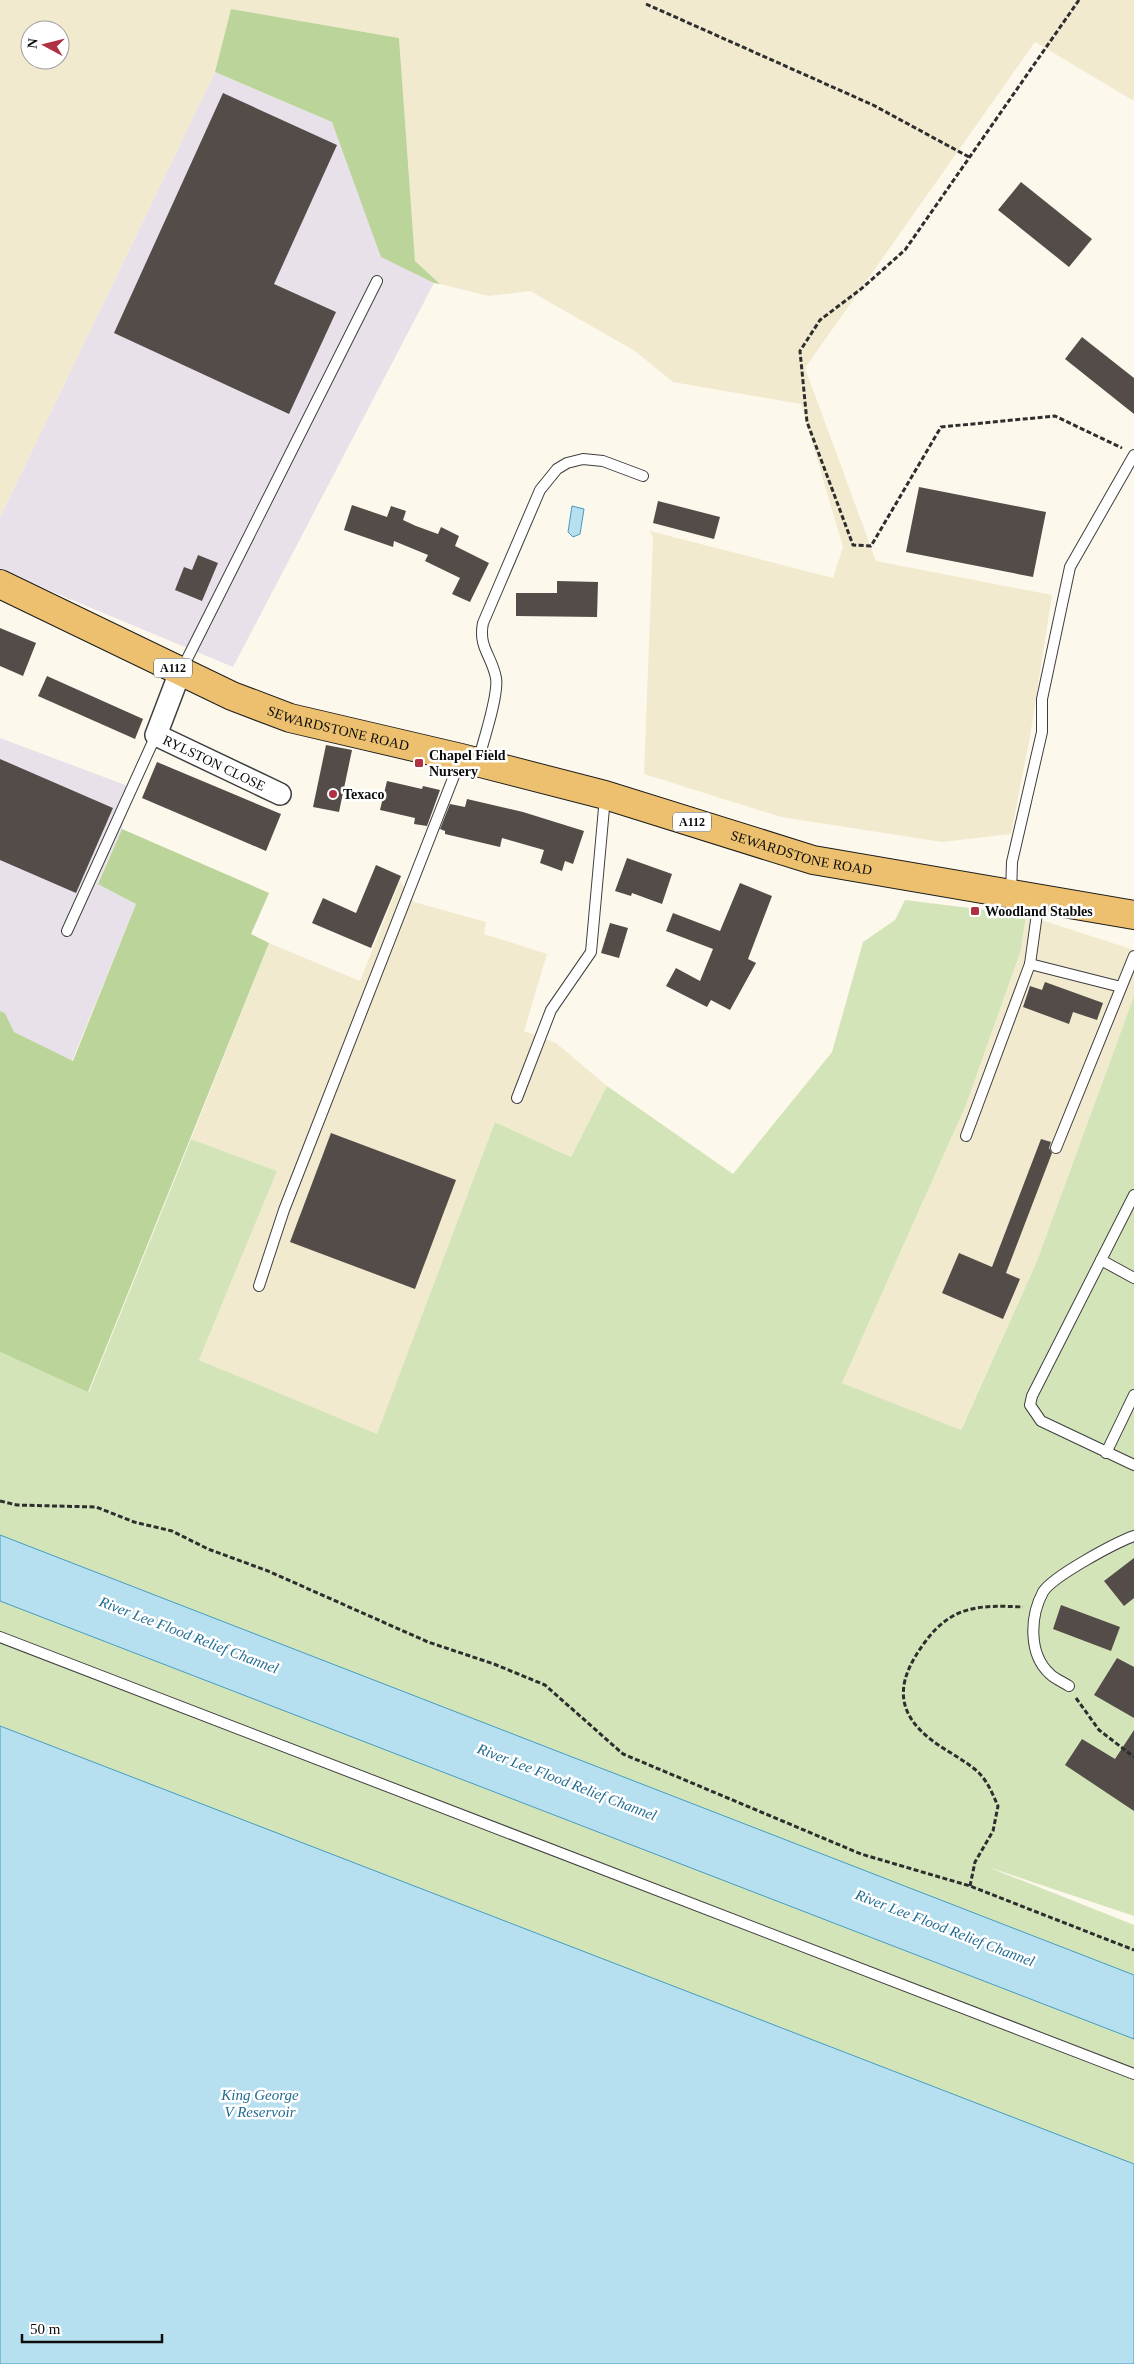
<svg xmlns="http://www.w3.org/2000/svg" width="1134" height="2364" font-family="Georgia,serif">
	<rect width="100%" height="100%" fill="#fdf8ec"/>
	<g fill="#e8e1ea">
		<path d="M215,72l117,50 67,137 35,24 -201,384 -233,-97v-53z"/>
		<path d="M0,738l128,48 -6,43 -24,54 38,21 -64,157 -58,-29 -9,-19 -5,-2z"/>
	</g>
	<g fill="#f1eacf" fill-rule="evenodd">
		<path d="M0,0h1134v101l-99,-59 -230,326 71,193 176,34 -22,142 -19,97 -69,8 -161,-25 -137,-43 9,-237 -3,-6 183,47 10,-31 -42,-143 -128,-22 -38,-31 -105,-60 -41,5 -49,-12 -25,-23 -16,-223 -168,-29 -16,63 -215,445zM30,30h30v30h-30z"/>
		<path d="M400,881l14,21 72,20 -2,12 63,20 -23,77 32,12 51,43 -36,71 -76,-35 -118,313 -178,-75 78,-189 -86,-32 78,-196 91,38z"/>
		<path d="M1026,915l108,35v46l-97,265 -77,170 -118,-48 124,-278 55,-155z"/>
	</g>
	<g fill="#d4e4b9">
		<path d="M905,900l121,15 -5,35 -55,155 -124,278 119,47 76,-169 97,-265v920l-146,-49 146,58v50l-1134,-440v-183l89,40 102,-253 86,32 -78,189 178,74 118,-312 76,35 36,-71 126,88 99,-122 31,-110 32,-22z"/>
		<path d="M0,1601l1134,438v125l-1134,-438z"/>
	</g>
	<g fill="#bad49a">
		<path d="M231,9l168,29 16,223 25,23 -6,-1 -53,-26 -49,-135 -117,-50z"/>
		<path d="M122,829l147,64 -18,41 18,9 -181,449 -88,-40v-341l5,2 9,19 59,29 63,-157 -38,-20z"/>
	</g>
	<g fill="#b6e0f0" stroke="#439cc0">
		<path d="M572,506l12,3 -4,25 -7,3 -5,-5z"/>
		<path d="M0,1535l1134,440v64l-1134,-438z"/>
		<path d="M0,1726l1134,438v200h-1134z"/>
	</g>
	<g fill="#534c49">
		<path d="M223,93l114,52 -63,139 62,28 -47,102 -175,-81z"/>
		<path d="M1021,182l71,57 -23,28 -71,-57z"/>
		<path d="M1082,337l52,41v36l-69,-55z"/>
		<path d="M919,487l127,25 -13,65 -127,-25z"/>
		<path d="M658,501l62,16 -6,22 -61,-16z"/>
		<path d="M352,505l35,12 4,-11 15,5 -3,9 13,6 22,8 3,-7 18,9 -4,10 34,17 -19,39 -18,-8 8,-16 -35,-17 3,-6 -34,-14 -1,6 -49,-17z"/>
		<path d="M198,555l20,8 -16,38 -27,-11 9,-23 8,3z"/>
		<path d="M557,581l41,1 -1,35 -81,-1v-23h41z"/>
		<path d="M0,628l36,15 -13,33 -23,-10z"/>
		<path d="M47,676l96,43 -8,20 -97,-43z"/>
		<path d="M326,745l26,5 -13,62 -26,-5z"/>
		<path d="M0,759l113,49 -37,85 -76,-33z"/>
		<path d="M157,762l124,52 -15,37 -124,-53z"/>
		<path d="M387,781l35,8 1,-3 17,4 -13,36 -13,-2 1,-6 -35,-8z"/>
		<path d="M467,799l56,13 61,19 -11,33 -8,-3 -3,10 -22,-8 4,-13 -42,-12 -2,9 -55,-13v-3l-5,-2 10,-25 15,3z"/>
		<path d="M627,858l45,16 -10,30 -30,-11 -1,3 -16,-5z"/>
		<path d="M376,865l25,11 -30,72 -59,-25 11,-25 33,15z"/>
		<path d="M740,883l32,13 -24,63 8,4 -26,47 -19,-10 -4,7 -41,-21 10,-18 24,13 13,-32 -47,-18 7,-18 47,18z"/>
		<path d="M610,923l18,5 -9,30 -18,-5z"/>
		<path d="M1045,982l58,21 -6,17 -24,-8 -4,12 -46,-17 7,-21 12,4z"/>
		<path d="M331,1133l125,47 -41,109 -125,-47z"/>
		<path d="M1041,1139l10,3 -2,6 3,5 -46,120 14,6 -17,40 -61,-26 17,-40 33,14z"/>
		<path d="M1134,1558v40l-10,8 -20,-25z"/>
		<path d="M1061,1605l59,22 -9,24 -58,-22z"/>
		<path d="M1117,1658l17,9v51l-40,-23z"/>
		<path d="M1134,1730v81l-69,-46 17,-26 33,20z"/>
	</g>
	<g fill="none" stroke-linecap="round" stroke-linejoin="round">
		<defs>
			<g id="lane">
				<path d="M181,671l196,-390"/>
				<path d="M478,761c5,-19 21,-66 18,-83 -4,-22 -18,-31 -13,-55l57,-133 17,-21 10,-6 16,-4 20,2 40,15"/>
				<path d="M1011,894l1,-32 30,-130v-33l28,-132 64,-112"/>
				<path d="M67,931l89,-196"/>
				<path d="M1030,964l91,23"/>
				<path d="M517,1098l34,-88 40,-58 14,-155"/>
				<path d="M966,1136l64,-172 9,-65"/>
				<path d="M1056,1148l78,-192"/>
				<path d="M1134,1195l-102,201 -2,9 11,16 93,44"/>
				<path d="M1101,1260l33,18"/>
				<path d="M259,1286l25,-76 177,-452"/>
				<path d="M1106,1453l28,-58"/>
				<path d="M0,1637l1134,437"/>
				<path d="M1069,1686c-6,-4 -14,-7 -19,-12 -22,-20 -20,-58 -7,-82 10,-16 72,-49 91,-56"/>
			</g>
			<g id="street">
				<path id="s1" d="M180,672l-24,63 124,59"/>
			</g>
			<g id="primary">
				<path id="s2" d="M0,584l232,112 58,22 171,40 144,37 208,65 321,55"/>
			</g>
		</defs>
		<use href="#lane" stroke="#3f3f3f" stroke-width="12"/>
		<use href="#street" stroke="#3f3f3f" stroke-width="24"/>
		<use href="#primary" stroke="#1d1d1d" stroke-width="30"/>
		<g stroke="#2e2e2e" stroke-width="3" stroke-dasharray="5 2.5" stroke-linecap="butt">
			<path d="M1079,0l-174,250 -44,39 -41,31 -20,31 7,71 46,123 18,1 70,-119 114,-11 67,32"/>
			<path d="M646,4l227,101 96,52"/>
			<path d="M0,1501l17,4 79,2 38,15 38,9 36,18 60,22 160,71 66,22 51,21 78,69 238,100 109,32 164,64"/>
			<path d="M1076,1698l23,32 35,27"/>
			<path d="M970,1886l5,-24 18,-31 5,-25c-5,-11 -10,-24 -19,-33 -15,-14 -34,-22 -50,-35 -37,-30 -30,-61 -4,-96 27,-37 55,-37 98,-35"/>
		</g>
		<use href="#lane" stroke="#fff" stroke-width="10"/>
		<use href="#street" stroke="#fff" stroke-width="21"/>
		<use href="#primary" stroke="#ecc06e" stroke-width="28"/>
	</g>
	<g fill="#af3144" stroke="#fff" stroke-width="2">
		<rect x="414" y="758" width="10" height="10" rx="2.5"/>
		<circle cx="333" cy="794" r="5"/>
		<rect x="970" y="906" width="10" height="10" rx="2.5"/>
	</g>
	<g text-anchor="middle" stroke-width="5" stroke-linejoin="round" paint-order="stroke">
		<g fill="#fff" stroke="#555" stroke-width="1">
			<rect x="154" y="658.5" width="38" height="19" rx="4"/>
			<rect x="673" y="812.5" width="38" height="19" rx="4"/>
		</g>
		<g font-size="12" font-weight="bold" fill="#0c0c0c">
			<text x="173" y="672">A112</text>
			<text x="692" y="826">A112</text>
		</g>
		<g font-size="14" fill="#0c0c0c" stroke="#fff">
			<text dy="5" stroke="none"><textPath href="#s2" startOffset="369">SEWARDSTONE ROAD</textPath></text>
			<text dy="5" stroke="none"><textPath href="#s1" startOffset="132">RYLSTON CLOSE</textPath></text>
			<text dy="5" stroke="none"><textPath href="#s2" startOffset="849">SEWARDSTONE ROAD</textPath></text>
		</g>
		<g font-size="14" font-weight="bold" fill="#0c0c0c" stroke="#fff" text-anchor="start">
			<text x="429" y="760">Chapel Field<tspan x="429" dy="16">Nursery</tspan></text>
			<text x="343" y="799">Texaco</text>
			<text x="985" y="916">Woodland Stables</text>
		</g>
		<g font-size="15" font-style="italic" fill="#216c92" stroke="#fff">
			<text transform="translate(189 1635) rotate(21)" y="5">River Lee Flood Relief Channel</text>
			<text transform="translate(567 1782) rotate(21)" y="5">River Lee Flood Relief Channel</text>
			<text transform="translate(945 1928) rotate(21)" y="5">River Lee Flood Relief Channel</text>
			<text x="260" y="2100">King George<tspan x="260" dy="17">V Reservoir</tspan></text>
		</g>
	</g>
	<g transform="translate(45 45) rotate(277)"><circle r="24" fill="#ffffff" stroke="#9e9e9e"/>
	<path d="M0-4L9 19L0 12L-9 19Z" fill="#af3144"/>
	<text y="-8" font-size="14" font-weight="bold" text-anchor="middle" fill="#0c0c0c">N</text>
	</g>
	<path d="M22 2334v8h140v-8" fill="none" stroke="#0c0c0c" stroke-width="2.5"/>
	<text x="30" y="2334" font-size="15" fill="#0c0c0c" stroke="#ffffff" stroke-width="4" paint-order="stroke">50 m</text>
</svg>
